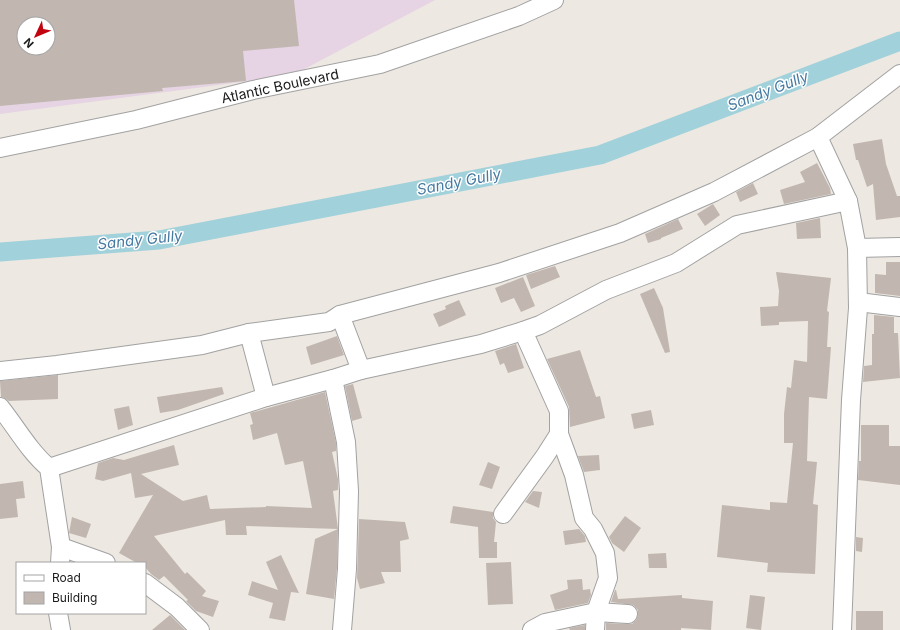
<svg xmlns="http://www.w3.org/2000/svg" width="900" height="630" font-family="Inter,sans-serif">
	<rect width="100%" height="100%" fill="#ede8e1"/>
	<path fill="#e6d3e3" fill-rule="evenodd" d="M0,0h435l-142,75 -293,39zM24,24h24v24h-24z"/>
	<g fill="none" stroke-linecap="round" stroke-linejoin="round">
		<path stroke="#a1d1da" stroke-width="19" d="M0,252l159,-12 441,-85 300,-114"/>
	</g>
	<g fill="#c1b7b0" fill-rule="evenodd">
		<path d="M0,0h294l5,46 -56,5 3,30 -84,7 1,3 -163,15zM24,24h24v24h-24z"/>
		<path d="M882,139l4,25 11,32h3v21l-24,3 -3,-36 -6,3 -9,-27h-2l-3,-16z"/>
		<path d="M817,163l13,25 1,6 -47,10 -4,-14 25,-8 -5,-10z"/>
		<path d="M753,183l5,11 -18,8 -4,-10z"/>
		<path d="M713,204l7,11 -15,11 -8,-12z"/>
		<path d="M820,218l1,20 -24,1 -1,-16z"/>
		<path d="M678,219l5,10 -22,9v1l-13,4 -3,-9z"/>
		<path d="M886,262h14v34l-25,-3v-19l11,1z"/>
		<path d="M555,266l5,11 -29,12 -5,-14z"/>
		<path d="M776,272l55,6 -4,33 2,1 -2,35h4l-4,52 -18,-2 -2,64 10,1 -4,42 5,1 -3,69 -48,-2 1,-9 -51,-6 5,-52 48,5v-8l17,1 6,-60h-9v-29l3,-27 4,1 3,-28 13,2 1,-41 -29,1v3l-18,1 -1,-19 18,-1 1,-15z"/>
		<path d="M523,277l12,29 -14,6 -7,-14 -13,5 -6,-15z"/>
		<path d="M654,288l9,20 7,44 -5,1 -25,-59z"/>
		<path d="M459,300l7,15 -27,12 -6,-13 13,-5 -1,-3z"/>
		<path d="M874,315l20,2v16h4l2,45 -37,4 1,-16 8,-1v-31h2z"/>
		<path d="M337,336l7,19 -33,10 -5,-18z"/>
		<path d="M516,344l8,24 -16,5 -4,-10 -4,2 -5,-14z"/>
		<path d="M580,350l16,47 4,-1 5,22 -35,9 -1,-20 -22,-48z"/>
		<path d="M58,375v24l-49,2 -5,-3 -3,-1 -1,-16z"/>
		<path d="M353,384l9,34 -10,3 -7,-35z"/>
		<path d="M222,387l2,7 -46,16 -18,3 -3,-16z"/>
		<path d="M325,392l11,51v8l-4,1 6,27v11l-5,1 5,38 -92,-3 1,9h-21l-1,-15 -71,16 31,38 2,-2 19,19 -4,5 17,5 -6,16 -17,-6 -10,-10 2,-1 -24,-24 -5,4 -8,-6 -6,-7v-4h-8l-18,-10 34,-58 -18,3 -4,-25 -28,8 -8,-2 3,-16 15,-5 11,2 50,-15 5,20 -38,9 42,27 24,-6 3,14 56,-2v-1l46,2 -9,-47 -18,4 -8,-32 -24,7 -3,-15 3,-1 -3,-11z"/>
		<path d="M129,406l4,19 -15,5 -4,-21z"/>
		<path d="M651,410l3,15 -20,4 -3,-15z"/>
		<path d="M861,425h28v21h11v39l-42,-5 1,-19h2z"/>
		<path d="M599,455l1,15 -16,2 -6,-16z"/>
		<path d="M488,462l12,5 -8,22 -13,-4z"/>
		<path d="M23,481l2,17 -9,1 2,18 -18,2v-35z"/>
		<path d="M533,491l9,1 -3,16 -14,-6z"/>
		<path d="M453,506l40,6v6l3,4 -2,20h3v16h-18l-1,-31 -28,-4z"/>
		<path d="M625,516l16,12 -17,24 -12,-9 -3,-6z"/>
		<path d="M72,517l19,7 -5,14 -17,-5z"/>
		<path d="M359,519l46,3 4,17 -9,2 1,31h-20l4,11 -25,6 -3,-11z"/>
		<path d="M338,529l-1,39 -3,31 -28,-5 9,-55z"/>
		<path d="M579,529l6,7 1,6 -21,3 -2,-14z"/>
		<path d="M856,537l7,1 -1,14 -6,-1z"/>
		<path d="M666,553l1,15h-18l-1,-14z"/>
		<path d="M281,555l18,38 -8,-1 -6,29 -16,-3 4,-15 -25,-8 4,-14 26,9 -12,-28z"/>
		<path d="M511,562l2,42 -25,1 -2,-42z"/>
		<path d="M582,579l1,11 7,-1 1,6 -3,8 -33,7 -5,-15 18,-6 -1,-9z"/>
		<path d="M615,590h1l2,9 64,-4v3l31,3 -2,29 -30,-2v2h-75v-7l21,1h5l4,-4 2,-5v-5l-5,-5 -22,-3z"/>
		<path d="M750,595l15,2 -4,33 -15,-2z"/>
		<rect x="856" y="611" width="27" height="19"/>
		<path d="M170,615l15,15h-33z"/>
		<path d="M585,625v5h-15l-1,-2z"/>
	</g>
	<g fill="none" stroke-linecap="round" stroke-linejoin="round">
		<defs>
			<g id="minor">
				<path d="M818,137l30,64 9,47 1,60 -7,92 -9,230"/>
				<path d="M0,148l136,-28 117,-30 127,-26 139,-48 35,-16"/>
				<path d="M857,248l43,-1"/>
				<path d="M858,302l42,5"/>
				<path d="M249,333l17,64 67,-18 28,-9 -21,-55"/>
				<path d="M361,370l120,-26 42,-13 17,-6 66,-35 70,-27 61,-38 111,-24"/>
				<path d="M0,371l57,-6 145,-20 47,-12 80,-11 11,-7 159,-42 121,-40 94,-41 104,-55 82,-63"/>
				<path d="M333,379l13,63 3,49 -2,78 -5,61"/>
				<path d="M0,407c16,20 29,44 49,61l12,79 -1,16"/>
				<path d="M559,434l15,41 10,43 9,11 12,24 3,25 -12,34 -1,18"/>
				<path d="M49,468l217,-71"/>
				<path d="M503,514l42,-58 14,-22v-23l-36,-80"/>
				<path d="M61,547l45,16"/>
				<path d="M145,583l32,24 23,23"/>
				<path d="M58,613l3,17"/>
				<path d="M532,630l13,-7 51,-11 32,2"/>
			</g>
		</defs>
		<use href="#minor" stroke="#a2a2a2" stroke-width="20"/>
		<use href="#minor" stroke="#fff" stroke-width="18"/>
	</g>
	<g text-anchor="middle" stroke-width="3" stroke-linejoin="round" paint-order="stroke">
		<g font-size="14" fill="#1b1b1b" stroke="#fff">
			<text transform="translate(280 86) rotate(-12)" y="5">Atlantic Boulevard</text>
		</g>
		<g font-size="15" font-style="italic" fill="#477aa0" stroke="#fff">
			<text transform="translate(768 91) rotate(-21)" y="5">Sandy Gully</text>
			<text transform="translate(459 182) rotate(-11)" y="5">Sandy Gully</text>
			<text transform="translate(140 240) rotate(-6)" y="5">Sandy Gully</text>
		</g>
	</g>
	<rect x="16" y="562" width="130" height="52" fill="#ffffff" stroke="#a4a4a4"/>
	<rect x="24" y="575" width="20" height="6" fill="#ffffff" stroke="#a4a4a4"/>
	<text x="52" y="582" font-size="12" fill="#1b1b1b">Road</text>
	<rect x="24" y="592" width="20" height="12" fill="#c1b7b0" stroke="#a4a4a4"/>
	<text x="52" y="602" font-size="12" fill="#1b1b1b">Building</text>
	<g transform="translate(36 36) rotate(226)"><circle r="19" fill="#ffffff" stroke="#a4a4a4"/>
	<path d="M0-3L7 15L0 10L-7 15Z" fill="#c3040f"/>
	<text y="-6" font-size="11" font-weight="bold" text-anchor="middle" fill="#1b1b1b">N</text>
	</g>
</svg>
